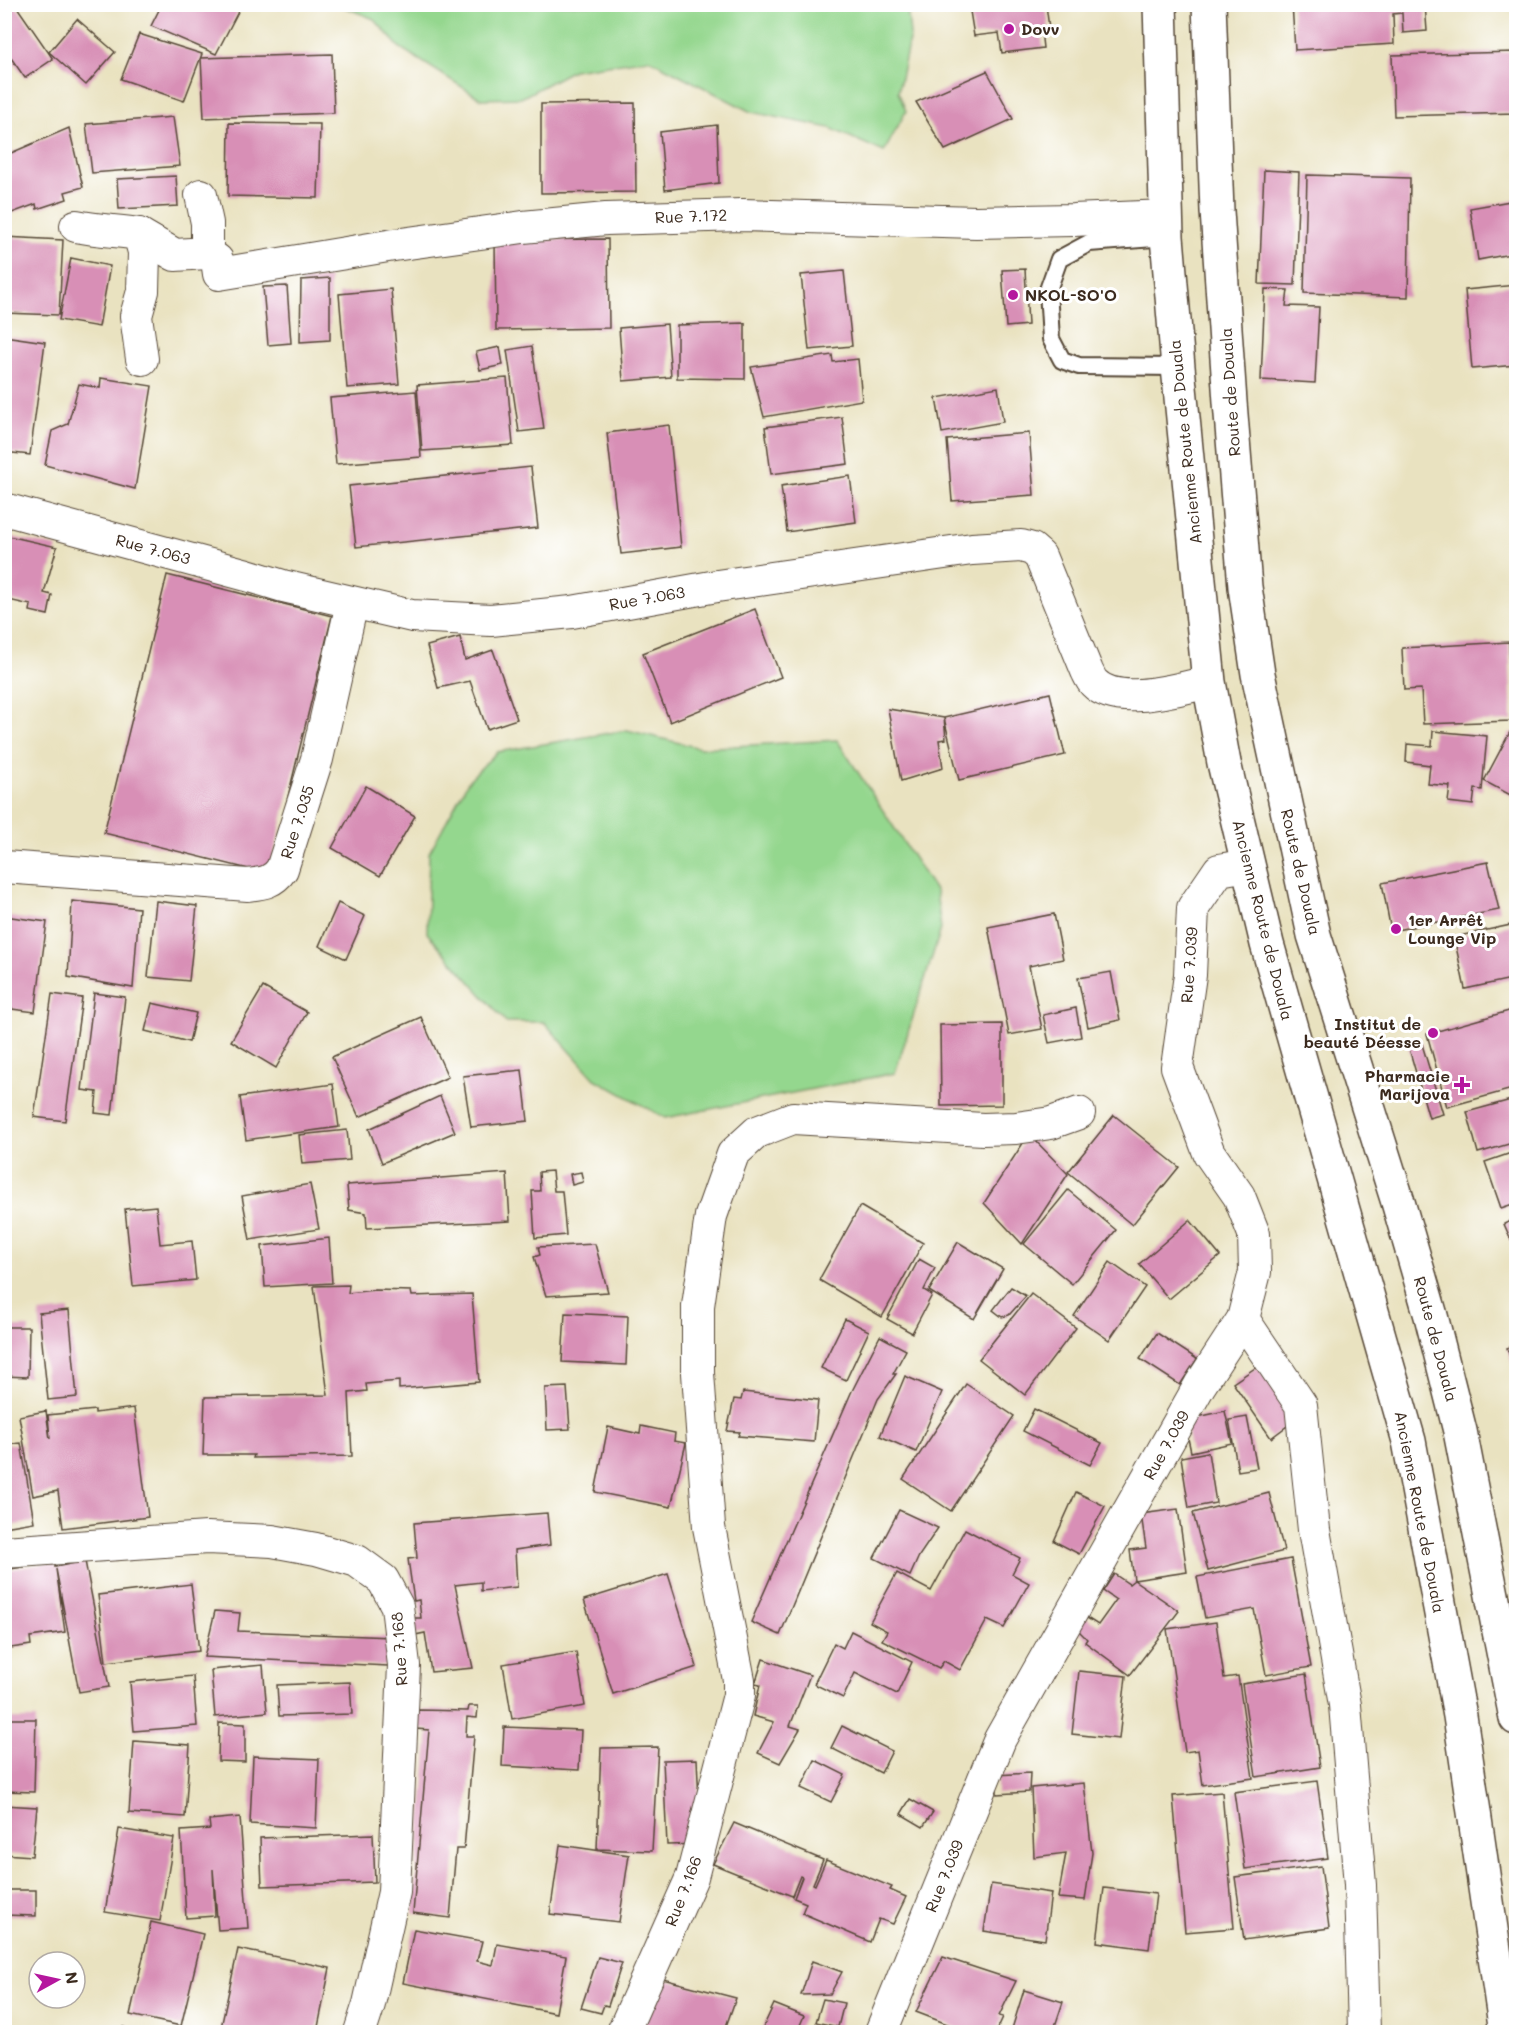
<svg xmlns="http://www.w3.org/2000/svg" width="1521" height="2037" font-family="Mali,sans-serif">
	<rect width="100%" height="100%" fill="#fff"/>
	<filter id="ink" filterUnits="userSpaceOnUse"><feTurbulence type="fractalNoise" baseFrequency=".0167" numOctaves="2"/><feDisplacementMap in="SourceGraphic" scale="12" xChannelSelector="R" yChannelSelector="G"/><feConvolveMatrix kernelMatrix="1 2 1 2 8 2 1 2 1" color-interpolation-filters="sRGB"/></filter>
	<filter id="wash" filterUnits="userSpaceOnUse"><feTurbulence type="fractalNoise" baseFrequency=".008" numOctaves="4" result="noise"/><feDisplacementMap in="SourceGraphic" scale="24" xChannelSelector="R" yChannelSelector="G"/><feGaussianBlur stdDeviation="1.35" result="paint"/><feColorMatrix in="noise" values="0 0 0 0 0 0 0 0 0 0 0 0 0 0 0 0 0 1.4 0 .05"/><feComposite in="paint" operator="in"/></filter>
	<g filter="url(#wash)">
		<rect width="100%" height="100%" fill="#e9e2c0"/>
		<g fill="#94d78e" stroke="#688056" stroke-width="1.5">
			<path d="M339,5h568l3,30 -12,57 8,19 -22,41 -54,-24 -79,-16 -102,-53 -76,11 -52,28 -40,1 -82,-52 -25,-28z"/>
			<path d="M627,730l73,18 137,-8 99,152 5,37 -46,144 -230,45 -70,-39 -51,-57h-38l-79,-89 2,-80 40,-73 28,-28z"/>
		</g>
		<g id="blocks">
			<g fill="#d88fb6">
				<path d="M4,4h11l38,55 -28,19 -21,-30z"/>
				<path d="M162,4h80l-26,50 -65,-28z"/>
				<path d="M1292,4h133l2,27 -24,2 -1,-20 -9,1 1,30 -99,6z"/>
				<path d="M969,5h77l3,23 -8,2 2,18 -41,5 -3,-20 -25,3z"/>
				<path d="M77,19l38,33 -29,33 -37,-33z"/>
				<path d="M139,34l63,20 -18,47 -63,-22z"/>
				<path d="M1516,52v61l-122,3 -2,-61z"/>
				<path d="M332,54l2,59 -130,5 -3,-60z"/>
				<path d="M987,71l26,48 -68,31 -29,-48z"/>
				<path d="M635,103l1,89 -95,1v-89z"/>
				<path d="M4,115l6,14 -6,2z"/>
				<path d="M173,117l7,49 -88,7 -6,-49z"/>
				<path d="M229,123l91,1 -2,74 -90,-2z"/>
				<path d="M717,125l2,58 -54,7 -5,-58z"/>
				<path d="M69,128l14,59 -18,5 2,7 -30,10 -1,-5 -32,12v-60z"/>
				<path d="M1264,170l35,2 -4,113 -36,-1z"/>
				<path d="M1307,175l103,3 -2,119 -104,-4z"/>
				<path d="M176,176l2,30 -59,3 -2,-30z"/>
				<path d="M1516,200v53l-38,7 -8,-52z"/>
				<path d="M4,237l59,3 -4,75 -55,-2z"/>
				<path d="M608,239l1,89 -113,2 -1,-90z"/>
				<path d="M71,258l39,8 -11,61 -40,-7z"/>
				<path d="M1025,269l3,56 -22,2 -4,-57z"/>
				<path d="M844,271l8,75 -43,4 -8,-75z"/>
				<path d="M330,278v62l-30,2 1,-62z"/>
				<path d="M1516,285v80l-44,4 -7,-79z"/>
				<path d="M287,286l4,57 -23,2 -5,-58z"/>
				<path d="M391,289l8,95 -52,4 -8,-94z"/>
				<path d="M1265,289l23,1 -2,16 33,1 -4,76 -54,-3z"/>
				<path d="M745,323v56l-68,-1v-53z"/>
				<path d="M667,324l4,53 -48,4 -4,-53z"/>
				<path d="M4,336l41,6 -15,113 -26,-3z"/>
				<path d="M532,346l12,83 -25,3 -12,-82z"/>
				<path d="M500,347l3,18 -23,5 -4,-18z"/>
				<path d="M832,355l1,7 25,-3 4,41 -98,17 -13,-50z"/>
				<path d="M101,378l51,8 -17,103 -90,-24 7,-34 16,-7 11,-40 21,4z"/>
				<path d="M507,378l6,67 -91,6 -5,-66z"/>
				<path d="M998,387l5,35 -61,11 -6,-35z"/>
				<path d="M416,391l5,66 -85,7 -6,-66z"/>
				<path d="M842,417l6,47 -77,10 -6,-47z"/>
				<path d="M669,425l12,122 -60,7 -14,-121z"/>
				<path d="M1029,433l5,62 -82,6 -5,-61z"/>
				<path d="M531,467l7,61 -182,19 -7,-61z"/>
				<path d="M850,476l6,46 -69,10 -6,-46z"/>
				<path d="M4,535l53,12 -13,46 8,2 -4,20 -18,-4 1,-6 -27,-6z"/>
				<path d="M167,575l165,41 -63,258 -165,-41z"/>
				<path d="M755,609l26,68 -111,45 -27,-69z"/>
				<path d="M460,637l5,23 28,-10 24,69 -30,10 -17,-48 -32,7 -11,-42z"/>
				<path d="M1509,642l3,79 -89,3 -2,-35 -17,1 -2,-42z"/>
				<path d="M1050,693l15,62 -106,25 -15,-62 2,21 -7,1 4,28 -42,13 -13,-72 56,9z"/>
				<path d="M1433,731l54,5 -5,54 -7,-1 -2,16 -25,-3 2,-16 -22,-2 2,-19 -24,-3 1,-18 25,2z"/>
				<path d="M1510,732l6,3v63l-32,-17z"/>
				<path d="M366,786l49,30 -35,60 -48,-28z"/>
				<path d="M1488,862l11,48 -108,21 -9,-48z"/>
				<path d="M72,901l67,7 -6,80 -65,-11z"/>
				<path d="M156,901l41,5 -8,75 -41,-4z"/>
				<path d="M338,903l27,13 -19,43 -27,-13z"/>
				<path d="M1054,914l9,45 -34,7 13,63 -33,6 -21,-108z"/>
				<path d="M4,916l43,6 -12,90 -31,-4z"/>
				<path d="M1511,925l5,28v25l-51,11 -11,-52z"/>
				<path d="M1111,972l9,48 -32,7 -10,-49z"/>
				<path d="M263,987l44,25 -31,56 -45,-27z"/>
				<path d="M94,993l31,4 -13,118 -17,-2 2,-21 -15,-2z"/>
				<path d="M52,994l30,4 -17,123 -31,-4z"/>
				<path d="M152,1003l44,10 -7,29 -44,-11z"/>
				<path d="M1076,1008l5,29 -32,6 -6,-28z"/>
				<path d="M1516,1009v79l-69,19 -20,-73z"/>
				<path d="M421,1017l27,60 -89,40 -27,-60z"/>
				<path d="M1002,1024v81l-61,1 -1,-81z"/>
				<path d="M1421,1041l22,73 -14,4 -21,-73z"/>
				<path d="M522,1070l6,51 -57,6 -8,-51z"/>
				<path d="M333,1084l6,43 -93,13 -6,-43z"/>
				<path d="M440,1096l15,36 -73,31 -13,-34z"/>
				<path d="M1511,1100l5,22v20l-38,11 -11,-41z"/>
				<path d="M1114,1115l65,52 -47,58 -64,-53z"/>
				<path d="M347,1130l3,30 -48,4 -3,-29z"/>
				<path d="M1029,1134l39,40 -46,70 -38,-41z"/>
				<path d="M1514,1152l2,8v43l-15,5 -16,-46z"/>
				<path d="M552,1171l2,20h8l4,44 -31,3 -3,-47h8l-1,-19z"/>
				<path d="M581,1172l2,10 -11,3 -2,-11z"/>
				<path d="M507,1173l3,48 -143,7 -1,-15 -17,-3 -2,-25z"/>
				<path d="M310,1184l9,45 -69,11 -8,-44z"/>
				<path d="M1068,1190l48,40 -44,54 -48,-40z"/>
				<path d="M156,1206l4,38 32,-3 4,39 -63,6 -8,-77z"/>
				<path d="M860,1206l63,37 -41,74 -63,-37z"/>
				<path d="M1516,1218v33l-12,-27z"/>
				<path d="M1190,1220l30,36 -51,43 -30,-35z"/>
				<path d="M329,1238l3,45 -67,4 -3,-41z"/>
				<path d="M958,1242l45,27 -29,50 -45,-28z"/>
				<path d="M595,1244l13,48 -62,4 -12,-39 6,-2 -2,-8z"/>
				<path d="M919,1259l16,9 -11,22 8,5 -20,38 -25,-14z"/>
				<path d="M1110,1262l35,25 -36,53 -35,-24z"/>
				<path d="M349,1285l-1,8 27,-3 36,1 1,5 60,-2 7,88 -80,7v-8l-33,3 1,7 -18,2 3,63 -99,2 1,-3h-51l2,-58 123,-2 -14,-109z"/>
				<path d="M1011,1287l15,9 -17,19 -7,2 -9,-7z"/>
				<path d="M1031,1294l45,34 -51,67 -46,-36z"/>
				<path d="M69,1310l8,87 -29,3 -9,-87z"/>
				<path d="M565,1313l63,3 -2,49 -64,-3z"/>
				<path d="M845,1319l24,12 -23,49 -25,-12z"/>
				<path d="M4,1327h25l-1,50 -24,-1z"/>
				<path d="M1157,1333l40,26 -17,26 -40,-26z"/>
				<path d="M880,1336l26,14 -13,24h3l-18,25 -98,236 -29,-13 100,-229z"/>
				<path d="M1516,1345v30l-9,-27z"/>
				<path d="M1258,1366l37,54 -24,18 -38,-55z"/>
				<path d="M905,1376l37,16 -26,60 -36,-16z"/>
				<path d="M966,1384l48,32 -63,95 -48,-32z"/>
				<path d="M567,1387l3,42 -23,1 -2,-42z"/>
				<path d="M743,1392l75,8 -4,42 -76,-6 2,-4 -13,-1 7,-32 7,1z"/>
				<path d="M134,1408l14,109 -85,11 -5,-37 -25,5 -14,-80 27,-5 4,28 -2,-24 47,-5v3z"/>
				<path d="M1034,1409l68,34 -12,22 -67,-34z"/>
				<path d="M1225,1411l7,32 -41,9 -7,-32z"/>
				<path d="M1247,1417l10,51 -19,3 -9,-51z"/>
				<path d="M641,1426l34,7 -1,8 12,2 -15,64 -76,-15 13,-65 32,7z"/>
				<path d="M21,1443l13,79 -30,5v-82z"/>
				<path d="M1208,1452l8,51 -27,5 -8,-51z"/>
				<path d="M1076,1492l29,14 -26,48 -25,-13z"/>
				<path d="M1269,1493l15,58 -76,20 -15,-58z"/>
				<path d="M1178,1509l9,63 -53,8 45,31 -49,64 -45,-33 2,-3 -11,-11 8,-12 14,9 18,-25 -13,-9 11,-17 15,10 5,-4 -4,-30 16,-2 -5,-34z"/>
				<path d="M899,1510l39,18 -19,28 -9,20 -36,-18z"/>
				<path d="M547,1513l3,32 -35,5 2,37 -36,4v-9l-26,3 18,83 -42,4 -6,-39 -10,2 -2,-17h8l-2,-18 -5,1 -6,-42 9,-1 -3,-35z"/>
				<path d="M965,1529l55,29 -8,16 17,9 -25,45 -17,-8 -27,50 -16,-9 -5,7 -57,-28 5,-9 -17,-9 27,-49 34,18z"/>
				<path d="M1291,1559l20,108 -45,8 -12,-66 -49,9 -8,-41z"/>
				<path d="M85,1561l24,126 -30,5 -23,-123 9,63 -35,5 1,8 -27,4v-79l51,-8v5z"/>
				<path d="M668,1574l29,93 -84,27 -29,-94z"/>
				<path d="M191,1584l8,67 -93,11 -8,-67z"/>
				<path d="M215,1611l25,2 -2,18 153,6 -3,29 -184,-9z"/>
				<path d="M1216,1622l8,56 14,-2 15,102 -50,7 -5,-35 -13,2 -18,-123z"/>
				<path d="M851,1631l61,31 -15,32 -42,-21 -12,25 -29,-14 20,-41 9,5z"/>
				<path d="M576,1652l9,54 -73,13 -9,-55z"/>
				<path d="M763,1659l47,16 -20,51 10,3 -20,34 -22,-10 16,-31 -21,-6 7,-31 -5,-1z"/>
				<path d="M263,1665l4,47 -52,5 -4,-47z"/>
				<path d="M1079,1671l47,5 -7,63 -47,-5z"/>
				<path d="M1306,1674l14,93 -64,10 -14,-93z"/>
				<path d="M193,1676l4,50 -63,5 -4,-49z"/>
				<path d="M350,1682l2,32 -73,2 -2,-31z"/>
				<path d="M469,1706h9l-1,12 -10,-1 -1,19h8l-10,113h-8l-6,69 -37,-5 16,-183 -13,-1 2,-19 50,1z"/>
				<path d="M4,1719h32l-2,73 -30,-1z"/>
				<path d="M219,1723l26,1v38l-27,-1z"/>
				<path d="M842,1726l50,25 -11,22 -50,-25z"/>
				<path d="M504,1727l77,3 -2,40 -77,-4z"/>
				<path d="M134,1741l56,4 -5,72 -56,-4z"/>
				<path d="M658,1747l-6,104 -55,-2 4,-101z"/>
				<path d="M253,1756l66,3 -3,69 -66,-4z"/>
				<path d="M697,1759l4,85 -34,1 -4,-85z"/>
				<path d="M815,1760l30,15 -14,27 -30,-14z"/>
				<path d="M1030,1773l-1,19 -32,2v-19z"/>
				<path d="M1317,1781l11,77 -83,11 -11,-77z"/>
				<path d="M1084,1783l8,70 -7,47 -27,-2 8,-45 -32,4 -3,-69z"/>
				<path d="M1222,1792l12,136 -49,4 -12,-136z"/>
				<path d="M910,1799l23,13 -10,15 -22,-13z"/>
				<path d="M4,1805l33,2 -5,49 -28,-2z"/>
				<path d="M240,1817l8,111 -30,2 -5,-61 2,47 -29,2 -5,-87 29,-2 -1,-9z"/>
				<path d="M734,1823l89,37 -10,24 2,1 11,-25 66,27 -2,3 16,7 -13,27 -14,-5 -9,23 -68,-29 4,-10 -12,-5 8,-21 -2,-1 -8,20 -79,-32z"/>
				<path d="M119,1829l55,9 -14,83 -55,-9z"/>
				<path d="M373,1834l2,48 -113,4 -2,-48z"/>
				<path d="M560,1845l69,10 -10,67 -69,-8z"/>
				<path d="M1321,1866l8,62 -85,12 -9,-63z"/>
				<path d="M991,1884l60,9 -6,47 -61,-9z"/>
				<path d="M1104,1888l52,6 -7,55 -52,-7z"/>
				<path d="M4,1890h32v26l-32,-1z"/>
				<path d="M151,1922l52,12 -22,92 -51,-11z"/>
				<path d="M414,1929l68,12 -5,20 16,4 4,-21 69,12 -10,57 -153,-30z"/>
				<path d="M238,1949l92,19 -13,64h-97z"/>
				<path d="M598,1957l24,6 -14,43 -4,-1 -3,8 -20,-5z"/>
				<path d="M943,1957l73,24 -17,35 4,1 -7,15h-28l-52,-20z"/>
				<path d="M812,1961l30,11 -12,22 -29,1z"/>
				<path d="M659,1978l77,20 -12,34h-66l-15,-4z"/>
				<path d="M1024,1990l39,12 -10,30h-42z"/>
				<path d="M823,1999l21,4 -6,24 -22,-5z"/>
				<path d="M774,2004l30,12 -7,16h-36z"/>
				<path d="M123,2027l18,5h-19z"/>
			</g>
		</g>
	</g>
	<g filter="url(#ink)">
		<use href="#blocks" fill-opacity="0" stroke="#554636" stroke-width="1.5"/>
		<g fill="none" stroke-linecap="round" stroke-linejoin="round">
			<defs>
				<path id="lane" d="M1167,237l-78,6 -30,16 -11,31 3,49 11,21 17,6 99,1"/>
				<g id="street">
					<path d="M76,226c21,4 41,5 63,8l5,18 -1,39 -7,25 6,43"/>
					<path d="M139,234l36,21 32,-2v-30l-6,-28"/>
					<path d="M207,253l10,7 2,14 175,-29 129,-18 83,-8 136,-4 234,7 97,-2 93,-4"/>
					<path d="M4,509l243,66 36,11 129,30 79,4 81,-8 145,-26 255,-37 49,-3 11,3 8,7 47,115c2,4 4,9 7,12 24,25 86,5 115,-1"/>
					<path d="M4,867l244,18c16,-2 25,-3 34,-16l35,-110 35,-156"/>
					<path d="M1243,1319l58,86 13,125 31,175 15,180 4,147"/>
					<path d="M4,1552l203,-14 65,3 44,8 41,12 26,19 14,26 7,59 -10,227 -25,112 -9,28"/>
					<path d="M623,2032l69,-155 47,-182v-15l-30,-153 -11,-154v-67l13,-90 22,-62 24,-22 36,-14 190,11 33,-1 35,-5 28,-10"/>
					<path d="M881,2032l119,-293 200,-354 43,-66 12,-47 -1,-38 -15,-38 -30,-43 -32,-86 13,-92 3,-67 26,-38 29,-5"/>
				</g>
				<g id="primary">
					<path d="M1160,4l7,233 11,130 31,315 15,81 43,181 142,497 51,275 46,316"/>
					<path d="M1209,4l8,207 13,191 15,185 13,87 56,261 84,267 33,114 29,115 56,287"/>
				</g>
			</defs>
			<use href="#lane" stroke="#554636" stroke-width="20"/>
			<use href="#street" stroke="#554636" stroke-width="34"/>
			<use href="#primary" stroke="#554636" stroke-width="36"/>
			<use href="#lane" stroke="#fff" stroke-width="16"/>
			<use href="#street" stroke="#fff" stroke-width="32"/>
			<use href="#primary" stroke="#fff" stroke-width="33"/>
		</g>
	</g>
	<g fill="#b5179e" stroke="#fff" stroke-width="2">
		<circle cx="1009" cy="29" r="6"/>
		<circle cx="1013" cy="295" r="6"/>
		<circle cx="1396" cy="929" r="6"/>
		<circle cx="1433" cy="1033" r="6"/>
		<path d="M1459 1076h6v6h6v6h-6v6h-6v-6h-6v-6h6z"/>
	</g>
	<g text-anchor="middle" stroke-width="6" stroke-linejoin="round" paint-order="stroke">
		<g font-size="16" font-weight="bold" fill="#3b2a1e" stroke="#fff" text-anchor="start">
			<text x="1021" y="35">Dovv</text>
			<text x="1025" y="301">NKOL-SO'O</text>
			<text x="1408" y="926">1er Arrêt<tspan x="1408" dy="18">Lounge Vip</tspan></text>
			<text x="1421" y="1030" text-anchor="end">Institut de<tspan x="1421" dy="18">beauté Déesse</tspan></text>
			<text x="1450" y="1082" text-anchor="end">Pharmacie<tspan x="1450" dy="18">Marijova</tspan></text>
		</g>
		<g font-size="16" fill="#3b2a1e" stroke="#fff">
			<text transform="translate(691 216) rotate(-2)" y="6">Rue 7.172</text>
			<text transform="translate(1230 392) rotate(-94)" y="6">Route de Douala</text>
			<text transform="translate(1185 442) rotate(-96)" y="6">Ancienne Route de Douala</text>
			<text transform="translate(153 549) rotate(15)" y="6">Rue 7.063</text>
			<text transform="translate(647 598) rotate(-10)" y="6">Rue 7.063</text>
			<text transform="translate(297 822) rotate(-72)" y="6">Rue 7.035</text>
			<text transform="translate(1301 872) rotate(77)" y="6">Route de Douala</text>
			<text transform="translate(1263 920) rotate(76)" y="6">Ancienne Route de Douala</text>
			<text transform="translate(1189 965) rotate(-86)" y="6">Rue 7.039</text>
			<text transform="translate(1436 1339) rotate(75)" y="6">Route de Douala</text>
			<text transform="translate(1166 1445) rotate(-61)" y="6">Rue 7.039</text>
			<text transform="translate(1420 1512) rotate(79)" y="6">Ancienne Route de Douala</text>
			<text transform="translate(399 1649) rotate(-94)" y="6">Rue 7.168</text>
			<text transform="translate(944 1876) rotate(-68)" y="6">Rue 7.039</text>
			<text transform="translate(683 1891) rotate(-69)" y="6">Rue 7.166</text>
		</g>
	</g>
	<rect width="1521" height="2037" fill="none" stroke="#fff" stroke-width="24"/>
	<g transform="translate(57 1980) rotate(82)"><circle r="28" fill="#ffffff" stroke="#b1aaa5" stroke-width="1.5"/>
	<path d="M0-4.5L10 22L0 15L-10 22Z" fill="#b5179e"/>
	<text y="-9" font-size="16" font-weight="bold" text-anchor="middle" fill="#3b2a1e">N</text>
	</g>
</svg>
